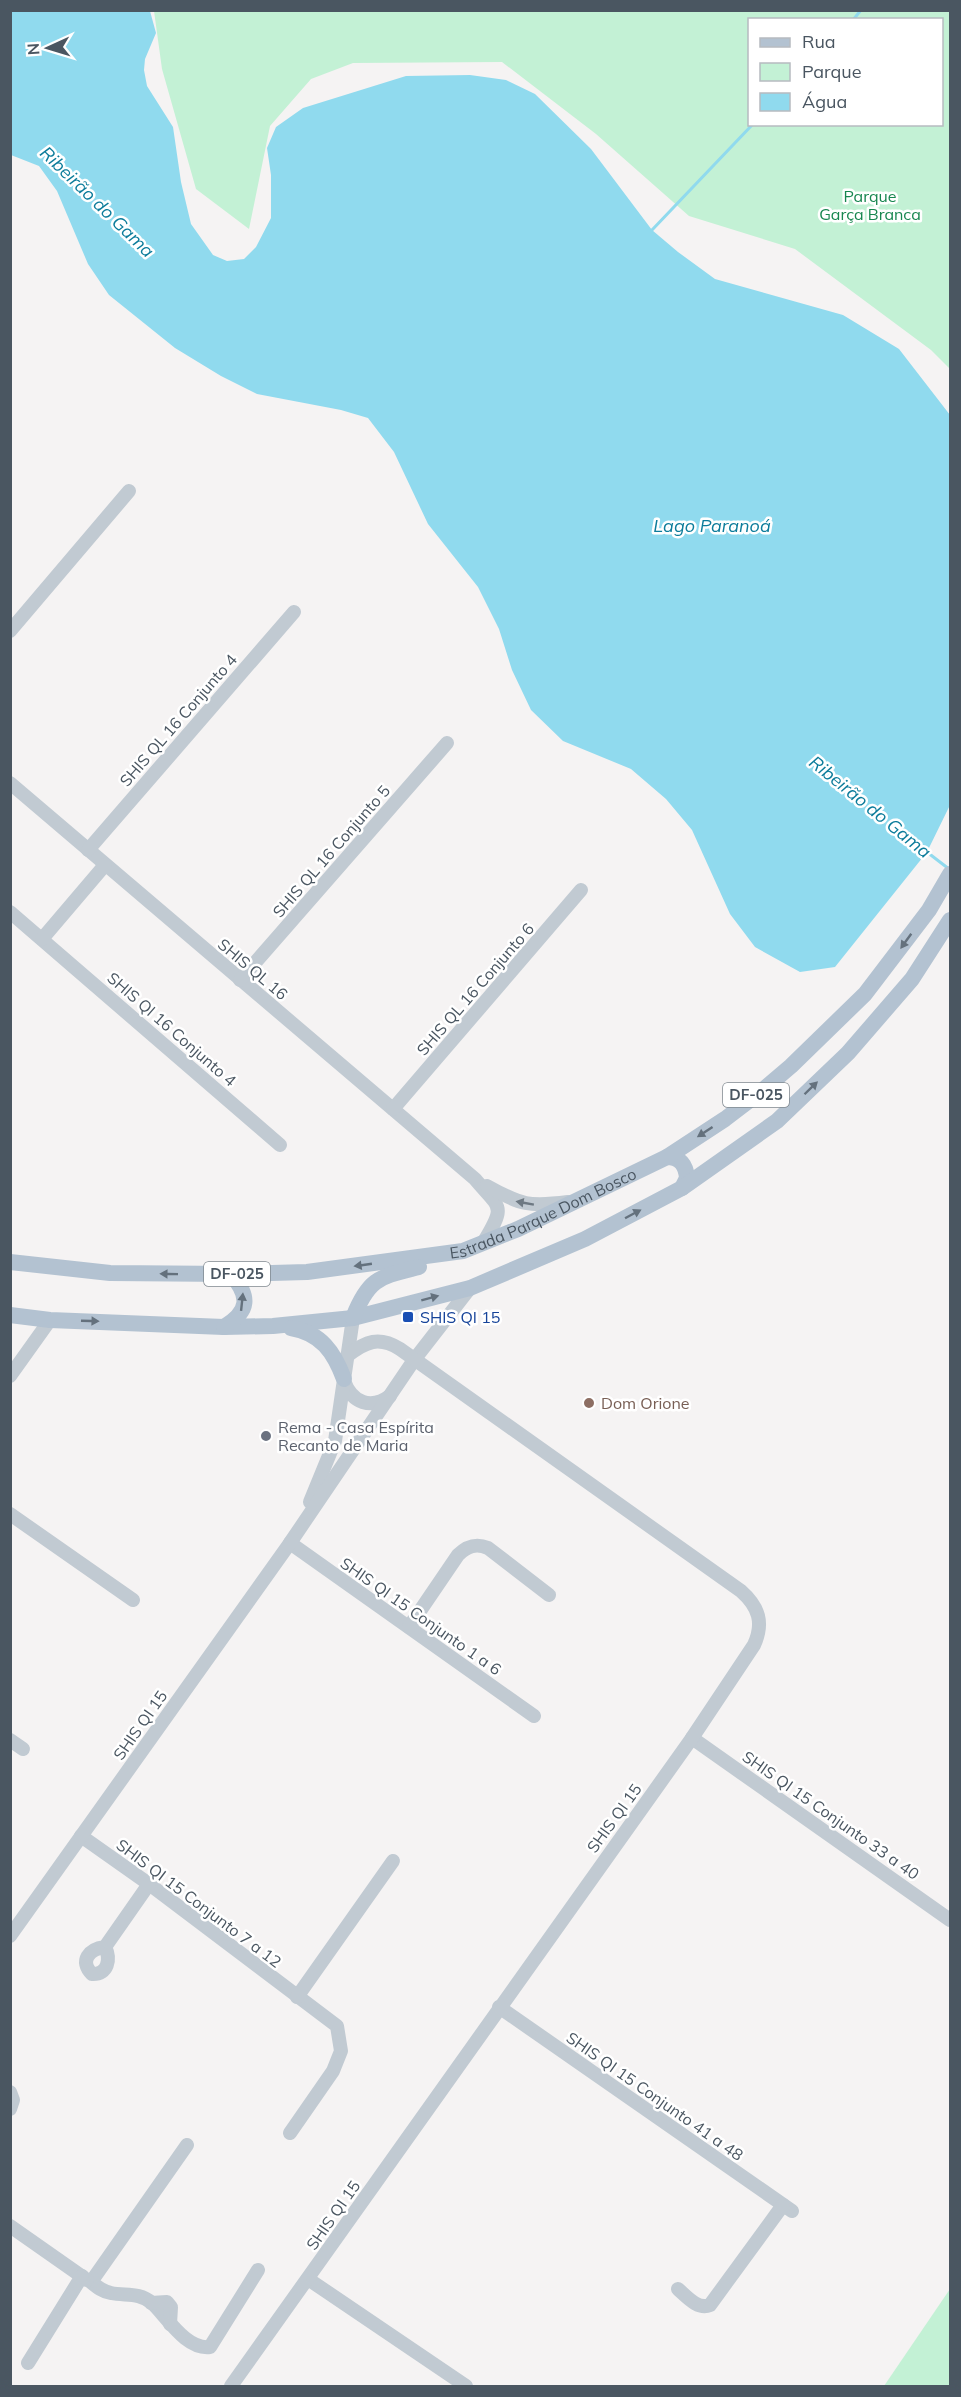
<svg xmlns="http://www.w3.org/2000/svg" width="961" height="2397" font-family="Mulish,sans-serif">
	<rect width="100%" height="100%" fill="#f5f3f3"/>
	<g fill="#c3f1d5" fill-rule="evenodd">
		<path d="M154,11h796v358l-19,-19 -136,-101 -106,-33 -93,-82 -94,-72 -149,1 -42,16 -41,47 -21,103 -53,-40 -34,-120zM750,20h192v104h-192z"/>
		<path d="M950,2289v97h-66z"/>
	</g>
	<path fill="#90daee" d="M10,11h140l6,22 -11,26 -1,11 3,16 26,41 8,55 10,42 22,31 14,6 17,-2 12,-12 15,-29v-43l-4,-27 9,-21 27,-19 103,-32 64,-1 36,5 29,14 56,55 61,81 26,22 37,27 128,36 56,34 51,66v390l-23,47 -92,115 -35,5 -45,-25 -25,-33 -38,-84 -26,-31 -35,-30 -68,-28 -32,-31 -19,-40 -13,-41 -21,-42 -50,-63 -34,-72 -26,-34 -27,-8 -84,-16 -36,-18 -46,-28 -66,-53 -21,-31 -31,-73 -18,-25 -28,-11z"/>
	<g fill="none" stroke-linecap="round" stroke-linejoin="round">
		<g stroke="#90daee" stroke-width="3">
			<path d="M853,20l8,-10"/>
			<path d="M652,230l101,-106"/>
			<path d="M923,849l26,20"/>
		</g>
		<g stroke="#c1cad2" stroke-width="14">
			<path d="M10,631l119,-140"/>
			<path d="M10,783l465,396c25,30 32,25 8,64"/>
			<path d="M88,850l206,-238"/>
			<path d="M10,912l270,233"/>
			<path d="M42,939l63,-74"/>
			<path d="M240,980l207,-237"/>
			<path d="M393,1109l188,-219"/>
			<path d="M487,1186c34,19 42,21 81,16"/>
			<path d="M10,1376l40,-56"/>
			<path d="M344,1381c8,22 27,29 46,15"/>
			<path d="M310,1502l25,-61 18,-123"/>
			<path d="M10,1514l123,86"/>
			<path d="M290,1543l244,173"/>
			<path d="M409,1627l49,-72c9,-9 18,-12 30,-7l61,47"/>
			<path d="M692,1738l258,182"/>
			<path d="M10,1740l13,9"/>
			<path d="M81,1836l68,48 188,142 4,25 -8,20 -43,62"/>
			<path d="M10,1936l280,-393 124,-183 56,-72"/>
			<path d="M105,1947c6,12 3,28 -13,27 -13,-13 -3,-25 13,-27l44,-63"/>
			<path d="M297,1997l96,-136"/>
			<path d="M499,2007l293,204"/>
			<path d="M10,2092l3,8 -3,9"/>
			<path d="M187,2145l-96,137c6,5 12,10 20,11 15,3 28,-1 41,10 15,14 34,47 58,44l48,-77"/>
			<path d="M10,2226l77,54"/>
			<path d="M308,2279l158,107"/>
			<path d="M678,2289c9,8 20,21 32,16l73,-100"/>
			<path d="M151,2303l16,-1 4,5 -1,17"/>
			<path d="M28,2363l54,-87"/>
			<path d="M231,2386l461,-648 62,-93c10,-22 5,-38 -13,-54l-341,-242c-21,-13 -34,-8 -53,7"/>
		</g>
		<g stroke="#b3c2d1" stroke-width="16">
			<path d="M667,1157c13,0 19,8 20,21l-5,10"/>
			<path id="s1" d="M10,1262l100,11 121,1 76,-2 156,-21 55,-22 149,-72 58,-38 38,-29 28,-24 74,-72 64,-84 21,-36"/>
			<path d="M10,1315l40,5 174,7 49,-1 80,-8 117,-30 115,-49 97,-51 95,-67 71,-68 64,-74 38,-59"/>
			<path d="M353,1318c16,-41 27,-41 66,-51"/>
			<path d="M224,1327c26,-16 26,-31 7,-53"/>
			<path d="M291,1328c30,5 43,24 53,51"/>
		</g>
	</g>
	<defs><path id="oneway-solid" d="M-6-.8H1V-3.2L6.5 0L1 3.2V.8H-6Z" transform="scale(1.5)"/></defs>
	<g fill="#64717d">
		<use href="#oneway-solid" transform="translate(906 941) rotate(126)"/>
		<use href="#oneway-solid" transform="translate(811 1088) rotate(-44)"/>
		<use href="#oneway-solid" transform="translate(705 1132) rotate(147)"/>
		<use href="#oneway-solid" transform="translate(633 1214) rotate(-28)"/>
		<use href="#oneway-solid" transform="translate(363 1265) rotate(172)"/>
		<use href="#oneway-solid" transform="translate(169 1274) rotate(-179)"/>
		<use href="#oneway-solid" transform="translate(430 1298) rotate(-15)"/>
		<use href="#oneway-solid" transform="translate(242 1302) rotate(-84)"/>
		<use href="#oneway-solid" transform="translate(90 1321) rotate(2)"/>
	</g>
	<use fill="#6e7983" href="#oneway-solid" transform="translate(525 1203) rotate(-170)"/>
	<rect fill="#1a4fb4" stroke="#fff" stroke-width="2" x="402" y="1311" width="12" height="12" rx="3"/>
	<circle fill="#8d6e63" stroke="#fff" stroke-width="2" cx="589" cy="1403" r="6"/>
	<circle fill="#6b7280" stroke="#fff" stroke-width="2" cx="266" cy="1436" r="6"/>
	<g text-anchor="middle" stroke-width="5" stroke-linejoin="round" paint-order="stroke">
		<g fill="#fff" stroke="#808990" stroke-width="1.5">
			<rect x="723" y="1083" width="66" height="24" rx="4.5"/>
			<rect x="204" y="1262" width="66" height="24" rx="4.5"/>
		</g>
		<g font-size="15" font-weight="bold" fill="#4a5661">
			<text x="756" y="1100">DF-025</text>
			<text x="237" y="1279">DF-025</text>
		</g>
		<g font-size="16" fill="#17864f" stroke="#fff">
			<text x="870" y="202">Parque<tspan x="870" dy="18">Garça Branca</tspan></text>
		</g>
		<g font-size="16" fill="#4a5661" stroke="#fff">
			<text transform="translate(178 720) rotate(-49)" y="6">SHIS QL 16 Conjunto 4</text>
			<text transform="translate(331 851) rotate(-49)" y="6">SHIS QL 16 Conjunto 5</text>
			<text transform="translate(253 969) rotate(40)" y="6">SHIS QL 16</text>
			<text transform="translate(475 989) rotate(-49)" y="6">SHIS QL 16 Conjunto 6</text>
			<text transform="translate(172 1029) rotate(41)" y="6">SHIS QI 16 Conjunto 4</text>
			<text dy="6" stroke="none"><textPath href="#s1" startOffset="543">Estrada Parque Dom Bosco</textPath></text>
			<text transform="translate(421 1616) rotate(35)" y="6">SHIS QI 15 Conjunto 1 a 6</text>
			<text transform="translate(140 1725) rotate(-55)" y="6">SHIS QI 15</text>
			<text transform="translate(831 1815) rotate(35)" y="6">SHIS QI 15 Conjunto 33 a 40</text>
			<text transform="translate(614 1818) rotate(-54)" y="6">SHIS QI 15</text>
			<text transform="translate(199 1903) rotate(37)" y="6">SHIS QI 15 Conjunto 7 a 12</text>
			<text transform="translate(655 2096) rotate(35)" y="6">SHIS QI 15 Conjunto 41 a 48</text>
			<text transform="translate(333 2215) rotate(-55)" y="6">SHIS QI 15</text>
		</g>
		<g font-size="16" fill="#164399" stroke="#fff" text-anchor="start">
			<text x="420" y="1323">SHIS QI 15</text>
		</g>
		<g font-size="16" fill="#785e54" stroke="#fff" text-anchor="start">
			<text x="601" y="1409">Dom Orione</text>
		</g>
		<g font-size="16" fill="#5b616d" stroke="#fff" text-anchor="start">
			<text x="278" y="1433">Rema - Casa Espírita<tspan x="278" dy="18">Recanto de Maria</tspan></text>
		</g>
		<g font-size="18" font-style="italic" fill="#0c7c9b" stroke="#fff">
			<text transform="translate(97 202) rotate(44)" y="6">Ribeirão do Gama</text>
			<text x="712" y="532">Lago Paranoá</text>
			<text transform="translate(870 807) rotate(39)" y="6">Ribeirão do Gama</text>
		</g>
	</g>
	<rect width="961" height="2397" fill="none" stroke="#4a5661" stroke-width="24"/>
	<rect x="748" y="18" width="195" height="108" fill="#ffffff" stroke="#b7bbc0" stroke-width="1.5"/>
	<rect x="760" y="38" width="30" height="9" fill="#b3c2d1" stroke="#b7bbc0" stroke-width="1.5"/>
	<text x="802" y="48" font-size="18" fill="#4a5661">Rua</text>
	<rect x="760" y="63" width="30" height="18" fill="#c3f1d5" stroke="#b7bbc0" stroke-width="1.5"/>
	<text x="802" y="78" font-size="18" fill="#4a5661">Parque</text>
	<rect x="760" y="93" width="30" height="18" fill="#90daee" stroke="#b7bbc0" stroke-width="1.5"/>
	<text x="802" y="108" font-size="18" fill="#4a5661">Água</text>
	<g transform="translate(48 48) rotate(266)" stroke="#ffffff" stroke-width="4.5" paint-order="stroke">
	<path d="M0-4.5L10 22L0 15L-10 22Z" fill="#4a5661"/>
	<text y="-9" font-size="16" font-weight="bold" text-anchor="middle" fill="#4a5661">N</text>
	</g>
</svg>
